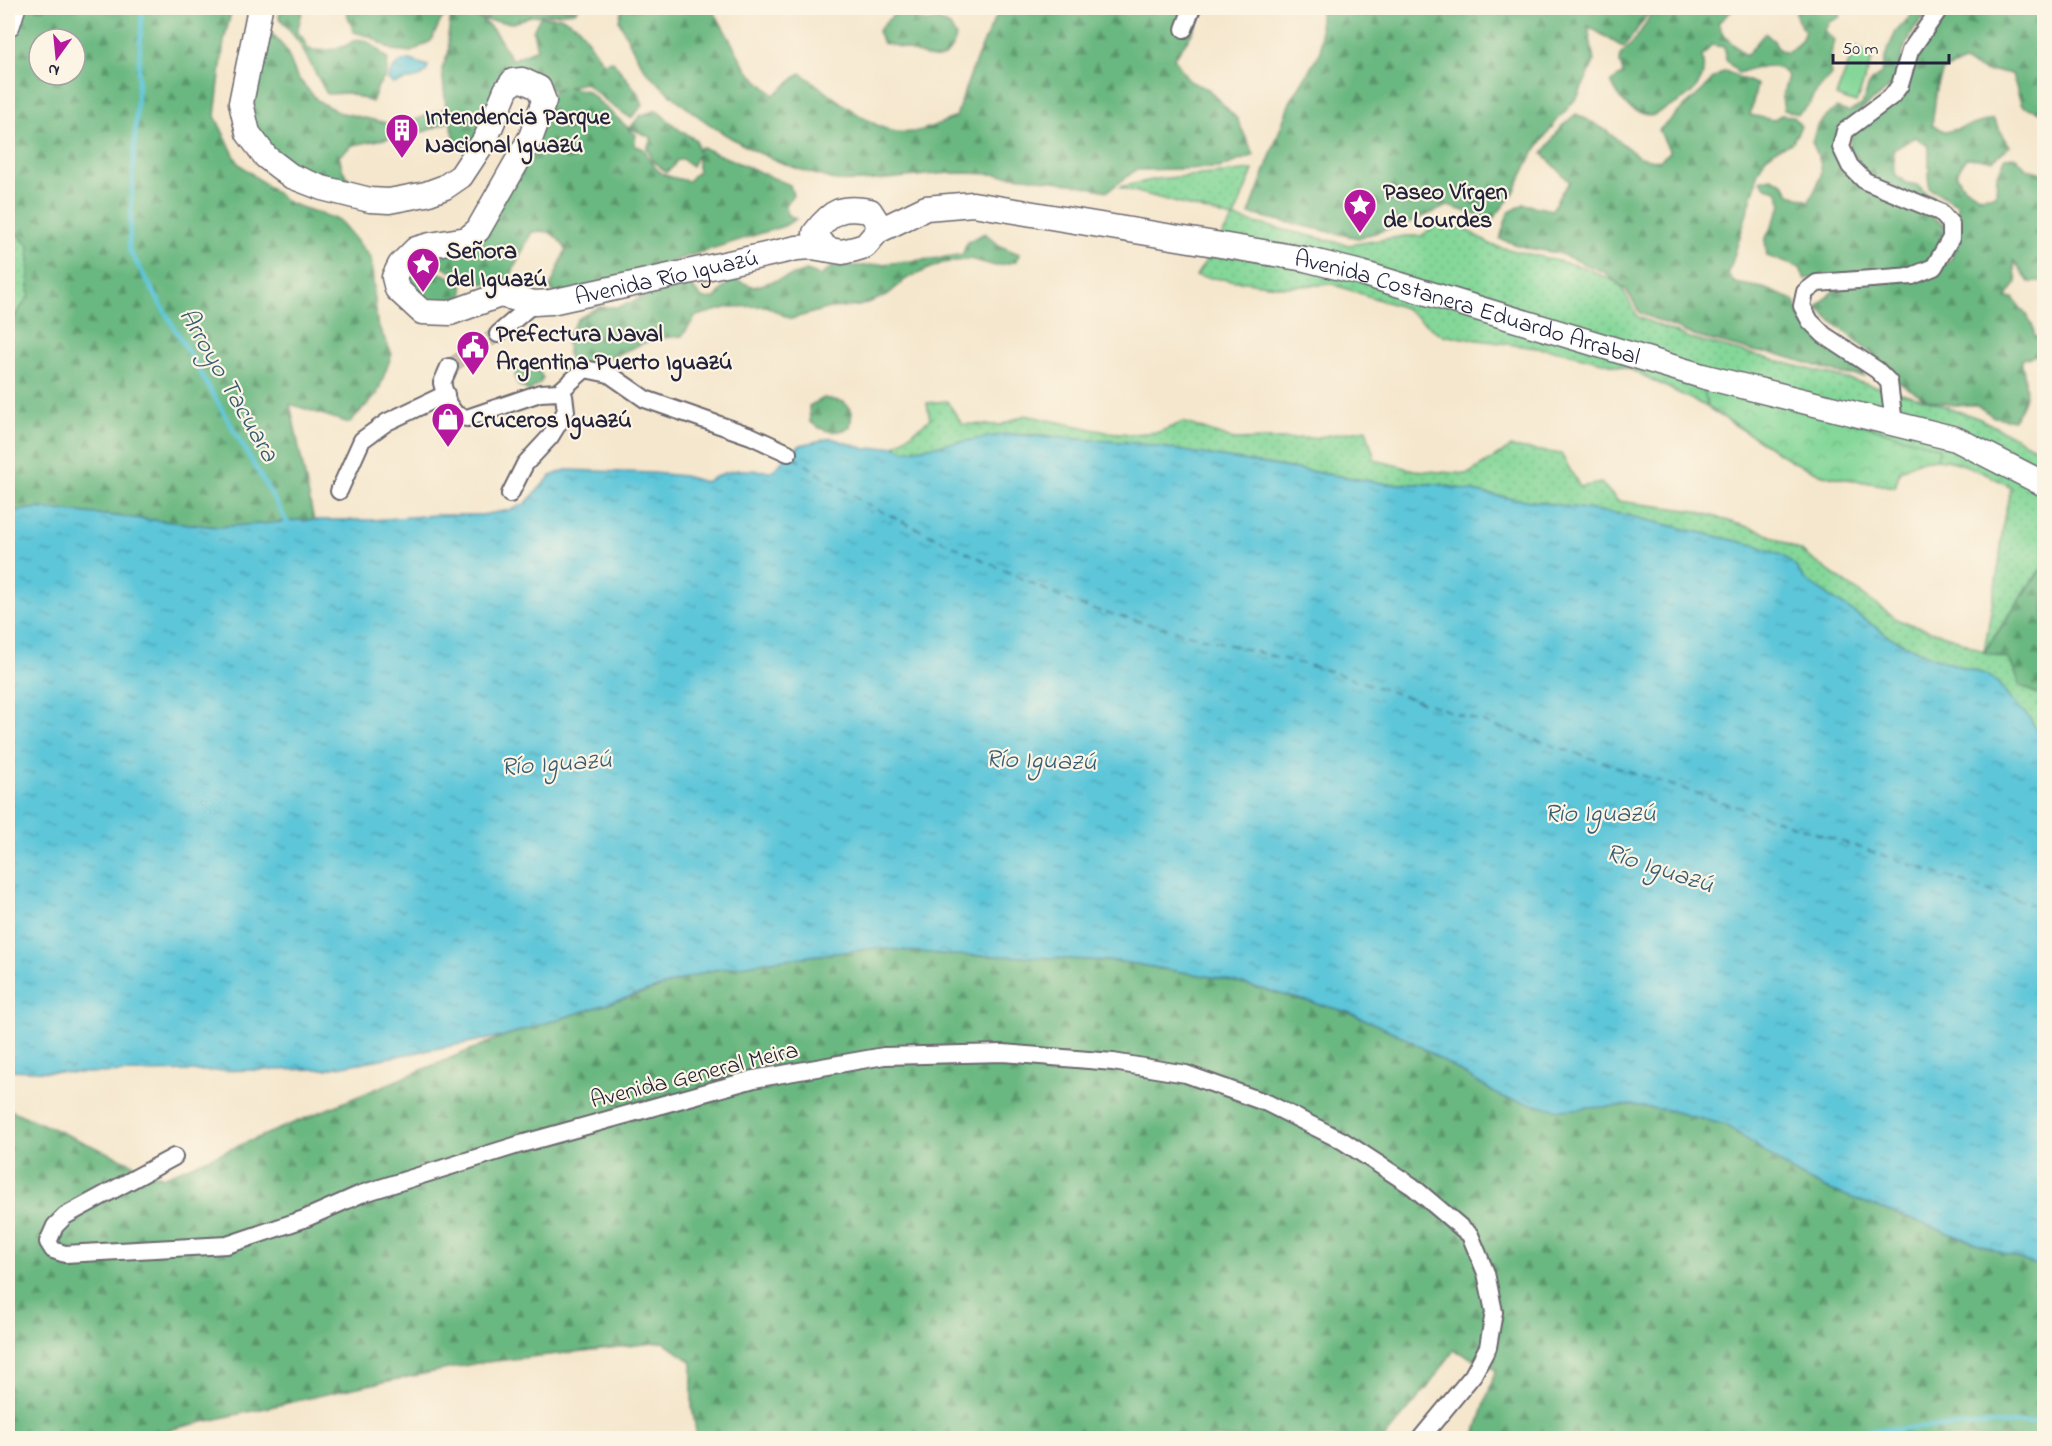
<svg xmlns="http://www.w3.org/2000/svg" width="2052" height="1446" font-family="'Indie Flower',sans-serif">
	<defs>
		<pattern id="grass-dots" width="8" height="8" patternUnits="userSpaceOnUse" patternTransform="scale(1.5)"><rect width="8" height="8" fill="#84d799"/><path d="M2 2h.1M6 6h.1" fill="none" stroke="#72b885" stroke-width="1.8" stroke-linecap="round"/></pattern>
		<pattern id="forest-firs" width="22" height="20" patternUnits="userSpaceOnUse" patternTransform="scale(1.5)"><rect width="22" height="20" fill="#6bb881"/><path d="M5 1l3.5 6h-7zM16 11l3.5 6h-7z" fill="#58956b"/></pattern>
		<pattern id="park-crowns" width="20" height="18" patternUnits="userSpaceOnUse" patternTransform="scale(1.5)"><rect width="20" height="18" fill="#84d799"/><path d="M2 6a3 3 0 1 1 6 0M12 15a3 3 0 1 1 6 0" fill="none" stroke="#72b885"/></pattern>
		<pattern id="water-ripples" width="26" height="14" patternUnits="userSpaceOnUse" patternTransform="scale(1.5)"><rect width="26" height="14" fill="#5dc6d9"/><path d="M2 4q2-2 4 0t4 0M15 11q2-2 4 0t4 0" fill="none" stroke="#4ca0b1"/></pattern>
	</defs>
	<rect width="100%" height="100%" fill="#fcf5e5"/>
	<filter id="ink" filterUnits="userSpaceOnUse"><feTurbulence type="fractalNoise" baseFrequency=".0167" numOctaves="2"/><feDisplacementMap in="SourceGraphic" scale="12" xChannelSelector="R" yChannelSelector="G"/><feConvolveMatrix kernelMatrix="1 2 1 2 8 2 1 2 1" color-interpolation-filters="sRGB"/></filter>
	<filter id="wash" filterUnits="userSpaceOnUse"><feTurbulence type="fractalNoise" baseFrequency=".008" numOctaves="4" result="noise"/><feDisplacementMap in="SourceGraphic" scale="24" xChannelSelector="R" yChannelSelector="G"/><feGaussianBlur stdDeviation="1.35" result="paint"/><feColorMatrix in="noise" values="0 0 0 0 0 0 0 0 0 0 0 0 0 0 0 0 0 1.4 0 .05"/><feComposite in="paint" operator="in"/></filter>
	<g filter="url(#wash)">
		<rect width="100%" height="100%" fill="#f5e7cd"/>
		<g fill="url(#grass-dots)" stroke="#537c6a" stroke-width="1.5">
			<path d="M1253,170l-19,48 115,27 56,-9h16l18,-13 26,6 26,16 92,22 36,16 19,34 51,21 239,62 52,19 64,33v113l-17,23 -43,64 25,7 12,27 23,11v45l-15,-25 -19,-18 -12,-16 -11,-8 -55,-18 -37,-17 -90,-60 -9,-13 -38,-21 -133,-31 -128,-19 -60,-12h-49l-253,-41 -49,-3 -44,-5 -35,-1 -94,17h-9l-9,-5 35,-27 -3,-16 20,-2 15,23 39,1 24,-10 81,17 26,2 27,-2 24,-10 52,18 77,-2 54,-9 9,31 39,10 54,4 43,-27 50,7 19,33 21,-4 17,18 78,10 65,20 38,19 99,70 53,17 33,15 16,-95 4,-39 7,-31c-25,-13 -65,-36 -94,-25 -6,2 -11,6 -17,8l-5,17 -72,-12 -31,-14 -85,-54 -77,-38 -71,-18 -118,-16 -37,-27 -72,-24 -47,3 -89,-11 37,-58 -114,-31 38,-8z"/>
			<path d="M8,225l21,21v50l-21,30z"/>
		</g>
		<g fill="url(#forest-firs)" stroke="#466d5e" stroke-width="1.5" fill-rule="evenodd">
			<path d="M26,8h206l-8,33 -9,75 23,47 51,40 50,17 32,38 6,65 15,31 -15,40 -28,29 -59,-19 24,117 -16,-1 -24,3 -56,4 -179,-19 -31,4v-186l21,-30v-50l-21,-21v-172zM39,39h36v36h-36z"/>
			<path d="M281,8h22l-6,24 5,5 6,12c11,3 26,1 37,-3 7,-3 9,-8 17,-6 10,2 19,13 26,20l-2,16 -8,10 -6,16 -24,-9 -21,1 -29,-53 -19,-24z"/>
			<path d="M345,8h118l-11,6c38,0 42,17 60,46l25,-11 -4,-18 7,-14h21l17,9 25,37 10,-2c9,15 25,27 30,44l-12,13 -20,-13 -26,-22 -18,4 20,4 49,44 -2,10 10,4c13,26 17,26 44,32l10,-10v-17l-6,12 -10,-7 -6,2 -3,6 -7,5 -12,-10 -7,-14 5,-10 -22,-10 10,-12 16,-6 25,21 15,9 2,11 3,-4 89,38 3,10 -7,10 1,9 9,5 -12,7 -124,39 -78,28 -25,3 -7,-8 16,-39c-11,-15 -15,-20 -34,-17l-23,46 -21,6 -13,-2 -8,-10 -17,-1 -14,-8 4,-7 15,-6 97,-157 10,-5 -10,2 -45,-21 -18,32 -21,55 -13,-17 -5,-18 -24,10 -73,14 -14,11 4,15 9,12 -61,-3 -40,-47 -5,-78 23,-25 17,20 11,27 21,24 20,11 62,14 46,-18 -4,-39 7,-18 -1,-15 3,-22 -9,4 -11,23 -20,11 -19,-2 -21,-13 -17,-5z"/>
			<path d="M467,8h111l-3,4 -44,4 -18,7 -29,-3z"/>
			<path d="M622,8h90l35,62 27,25 27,-22c21,16 71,56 96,59 21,3 41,-8 59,-15 12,-39 25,-74 45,-109h203l-13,27 -17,23 15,23 19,8 29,30 17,36 -35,13 -83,2 -28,21c-49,-11 -103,-18 -154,-18 -38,1 -75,10 -114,8 -8,-1 -18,-5 -26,-7 -62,-18 -121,-55 -166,-101 -11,-12 -21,-37 -29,-52z"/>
			<path d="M907,8l8,9 11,5 13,-2 11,6 6,11c-10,32 -26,20 -50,12 -7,-3 -15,-4 -23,-6l-5,-12c8,-11 16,-18 29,-23z"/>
			<path d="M1320,8h332l-28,40 -36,-22 6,36 -16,34 -23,27 -23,32 -19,39 -21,26 -44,-14 -38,16 -52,16 -109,-24 41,-112 31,-51z"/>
			<path d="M1654,8h81l-17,15 5,12 23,21 19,-23 9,8 4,8 9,4 14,-12 4,-10c-6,-8 -11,-14 -8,-23h45l-2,9 -11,5 -5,9 10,9 -5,24 2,11 -19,22 -1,6 -13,11 -14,-4 -2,-13 6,-21c-12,-16 -34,-8 -50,-3l-12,-13 -2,-13 -13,-2 -9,12c9,34 -25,47 -51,59 -23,-6 -29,-11 -40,-34l12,-8 -3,-12 1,-8c13,-10 26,-32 33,-46z"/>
			<path d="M1923,8h7l-2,6 -12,12 -12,23 -7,25 -9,15 -45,35 1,41 101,60c-5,42 -34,46 -70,47 -6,0 -14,-2 -20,-1 -5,1 -11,7 -16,9l-20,-3 -14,2 -5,-11 -33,-12 -2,-16 17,-36 -5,-14 -11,-3 -6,-6 11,-3 12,5 7,11 19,7c15,-28 17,-30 3,-59l5,-16 19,-18 13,4 13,-7 8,-23 11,-8 6,-23 9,-19 19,-21z"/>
			<path d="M1961,8h77l6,3v102l-22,-7 -10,-32 -15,-3 -10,1 -23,-10 -21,8 -6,18 -5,37 14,7 47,-13 17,27 -17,14 -27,-2 -10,16 7,12 17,11 16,-2 1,-18 8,-19 11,-1 11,12 17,4v109h-15l-16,-22 4,22 -11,16h7l19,25 3,14 9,2v10l-6,6 -17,4c6,28 9,37 -8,61l-19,-3 -18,-12h-22l-26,-5 -30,-18 -18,-21 -64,-53 17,-17 34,-13h59l25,-19 9,-30 -3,-25 -28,-16v-41l-13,-10 -23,13 1,23 12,10 12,2 8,8 19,10 6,7 -5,3 -59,-26 -25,-18 -13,-20 3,-17 30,-21 42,-82 24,-17z"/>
			<path d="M1725,71l32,14 -7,30 23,5 8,-5 11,1 9,10 -9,17 -15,6 -12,9 -8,16 -1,9 -25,83 -4,8 8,9 28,5 31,12 7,19 55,44 8,13 -22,-2 -61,-19 -24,-3 -63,-16 -54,-23 -13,-22 -23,-19 -46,-19 -31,-5 -27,-9 8,-26 16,-9 28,6 9,-17 9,-11 -27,-28 19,-28 14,-12 25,13 38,30 20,4 11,-9 -11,-22 45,-41 8,-10z"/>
			<path d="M985,233l15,13 19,8 -2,7 -21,5 -26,-7 -28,4 -36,16 -20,17 -27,10 -30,2 -38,11 -25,-13 -36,1 -34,9 -14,20 -29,3 -54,23 -29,7 -4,-31 12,-19 20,-12h21l46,-19 25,-3 13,14 12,-1 9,-11 10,-8 20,8 53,-16 13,5 13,-10h29l79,-8 22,-4 4,-12z"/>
			<path d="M415,270h18l29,12 1,14 -25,12 -37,-22z"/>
			<path d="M524,365l13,4 6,9 -3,5 -11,8 -11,-6 -3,-8 2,-8z"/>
			<path d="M824,398l20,4 8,10 -2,15c-15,8 -26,5 -40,-5l-1,-16z"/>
			<path d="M2044,565v132l-23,-11 -12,-27 -25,-7z"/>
			<path d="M877,948l75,7 82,2 89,5 101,17 124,33 58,26 204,68 23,-1 42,7 51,13 69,48 30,15 219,80v170h-570l22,-69 -42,-19 -27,38 -43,50h-687l-5,-32v-44l-29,-20 -185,21 -125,25 -220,50h-125v-329l155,68 341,-141 135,-42 69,-23 70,-11z"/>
		</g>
		<path fill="url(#park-crowns)" stroke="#537c6a" stroke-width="1.5" d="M1702,376l237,72 -2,11 -18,2 -19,9 -5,17 -72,-12 -31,-14 -85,-54z"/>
		<path fill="#84d799" stroke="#537c6a" stroke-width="1.5" d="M1855,47l19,8 -18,48 -20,-7z"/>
		<g fill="url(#water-ripples)" stroke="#40748a" stroke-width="1.5">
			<path d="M410,60l18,6 -2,6 -4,4 -29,8 -5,-5c3,-11 11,-18 22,-19z"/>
			<path d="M1007,434l128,9 253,41h49l60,12 128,19 133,31 25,10 13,11 9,13 90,60 37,17 55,18 11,8 12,16 19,18 15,25v526l-219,-80 -30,-15 -69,-48 -51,-13 -42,-7 -73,5 -57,-12 -97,-60 -58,-26 -124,-33 -101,-17 -89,-5 -82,-2 -75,-7 -99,12 -70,11 -69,23 -135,42 -177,33 -248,4 -71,-3v-558l31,-4 179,19 56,-4 24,-3h74l64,-5h46l28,-5 15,-6 26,-28 15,-6 87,3 31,3 21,6 19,-9 14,-3 34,1 9,-8 7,-10 13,-8 30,-7 35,11 29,-3 9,5z"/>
		</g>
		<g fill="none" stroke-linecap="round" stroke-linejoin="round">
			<g stroke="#5dc6d9" stroke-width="4.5">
				<path d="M142,8l-13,242 160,275"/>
				<path d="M1775,1438l33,-5 236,-11"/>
			</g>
			<path stroke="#375b72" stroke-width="1.5" stroke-dasharray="8 6" stroke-linecap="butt" d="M794,457l70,46 213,102 249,65 718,239"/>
		</g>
	</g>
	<g filter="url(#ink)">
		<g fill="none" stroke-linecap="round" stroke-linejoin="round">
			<path stroke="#cbc0b0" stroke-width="16" stroke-dasharray="16 8" stroke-linecap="butt" d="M449,367l49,-33"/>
			<defs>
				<g id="street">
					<path d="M1184,29l8,-21"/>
					<path d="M498,334l36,-31"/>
					<path d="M449,367l-7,16 6,21 8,11 11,3 73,-25 19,-1 5,4 2,15 -16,26 -25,27 -15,30"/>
					<path d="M559,392l26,-23 24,5 36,25 106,37 37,17"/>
					<path d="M1894,424l-5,-42 -12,-12 -53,-35 -14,-14 -8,-15 3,-14 12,-9 95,-7 22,-9 17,-29v-14l-11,-12 -75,-31 -15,-15 -9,-19 4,-16 47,-35 8,-11 10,-34 30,-43"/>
					<path d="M339,491l23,-51 25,-18 59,-28"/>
					<path d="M174,1157l-109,59 -10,10 -7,16 5,8 12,4 162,-9 77,-26 57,-25 160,-50 233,-65 130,-23 119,-3 110,9 73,12 81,29 76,38 69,45 58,49 16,38 8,39 -6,35 -15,28 -52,63"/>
				</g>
				<g id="secondary">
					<path id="s1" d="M260,8l-19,95 7,30 18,24 25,19 31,12 48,12 19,1 37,-7 19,-7 16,-11 25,-38 20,-48 7,-9 9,-1 17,8 5,13 -13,36 -53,93 -11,9 -37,6 -14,4 -16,16 -6,12 3,12 25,23 28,1 50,-18 34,8 17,-1 246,-54 15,-1 30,5 13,-3 10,-3 13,-15 48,-23 47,-4 332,55 56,14 341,103 254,63 88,45"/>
					<path d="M8,24l5,-16"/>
					<path d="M826,249l-11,-16c17,-23 27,-27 55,-22l9,14 -1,6"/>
				</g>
			</defs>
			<use href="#street" stroke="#6c676e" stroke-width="20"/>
			<use href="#secondary" stroke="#6c676e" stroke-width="27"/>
			<use href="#street" stroke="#fff" stroke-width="16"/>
			<use href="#secondary" stroke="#fff" stroke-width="24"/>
		</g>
	</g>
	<defs>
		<symbol id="building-pin" viewBox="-11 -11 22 30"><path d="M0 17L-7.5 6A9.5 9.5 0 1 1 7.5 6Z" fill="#b5179e" stroke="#fcf5e5"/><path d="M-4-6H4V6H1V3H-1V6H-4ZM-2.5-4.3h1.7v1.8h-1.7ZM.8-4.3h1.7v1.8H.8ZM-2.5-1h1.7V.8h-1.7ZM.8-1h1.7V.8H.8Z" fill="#fff"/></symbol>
		<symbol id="sight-pin" viewBox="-11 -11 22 30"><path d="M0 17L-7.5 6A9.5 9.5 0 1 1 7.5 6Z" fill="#b5179e" stroke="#fcf5e5"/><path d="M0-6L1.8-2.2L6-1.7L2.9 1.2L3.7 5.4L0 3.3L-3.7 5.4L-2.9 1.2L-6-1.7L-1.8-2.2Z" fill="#fff"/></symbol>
		<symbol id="civic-pin" viewBox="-11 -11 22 30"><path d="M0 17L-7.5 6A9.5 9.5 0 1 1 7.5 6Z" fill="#b5179e" stroke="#fcf5e5"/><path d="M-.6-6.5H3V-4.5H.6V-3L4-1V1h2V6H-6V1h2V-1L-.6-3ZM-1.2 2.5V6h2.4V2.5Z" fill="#fff"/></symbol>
		<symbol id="shop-pin" viewBox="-11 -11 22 30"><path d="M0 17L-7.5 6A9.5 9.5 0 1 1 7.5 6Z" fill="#b5179e" stroke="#fcf5e5"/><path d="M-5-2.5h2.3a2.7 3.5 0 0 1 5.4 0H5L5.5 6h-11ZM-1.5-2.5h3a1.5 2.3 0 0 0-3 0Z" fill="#fff"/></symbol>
	</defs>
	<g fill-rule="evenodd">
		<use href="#building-pin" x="383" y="111" width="38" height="52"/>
		<use href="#sight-pin" x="1341" y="186" width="38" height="52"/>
		<use href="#sight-pin" x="404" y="245" width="38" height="52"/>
		<use href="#civic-pin" x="454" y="328" width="38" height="52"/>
		<use href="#shop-pin" x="429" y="400" width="38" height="52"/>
	</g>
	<g text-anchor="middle" stroke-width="4.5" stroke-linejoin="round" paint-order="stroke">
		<g font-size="24" font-weight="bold" fill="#22223b" stroke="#fcf5e5" text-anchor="start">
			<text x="425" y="124">Intendencia Parque<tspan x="425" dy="28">Nacional Iguazú</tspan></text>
			<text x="1383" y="199">Paseo Vírgen<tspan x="1383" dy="28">de Lourdes</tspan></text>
			<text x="446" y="258">Señora<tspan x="446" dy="28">del Iguazú</tspan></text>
			<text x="496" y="341">Prefectura Naval<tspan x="496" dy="28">Argentina Puerto Iguazú</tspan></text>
			<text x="471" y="427">Cruceros Iguazú</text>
		</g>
		<g font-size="24" fill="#22223b" stroke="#fcf5e5">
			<text dy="8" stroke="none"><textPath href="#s1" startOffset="1064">Avenida Río Iguazú</textPath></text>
			<text dy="8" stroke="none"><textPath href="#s1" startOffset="1893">Avenida Costanera Eduardo Arrabal</textPath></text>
			<text transform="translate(694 1074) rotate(-14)" y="8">Avenida General Meira</text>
		</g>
		<g font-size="26" font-style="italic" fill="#375b72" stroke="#fcf5e5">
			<text transform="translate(230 384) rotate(60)" y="9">Arroyo Tacuara</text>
			<text transform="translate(1041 759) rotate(2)" y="9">Río Iguazú</text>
			<text transform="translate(556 762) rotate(-4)" y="9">Río Iguazú</text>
			<text x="1600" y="821">Rio Iguazú</text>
			<text transform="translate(1660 867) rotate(18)" y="9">Río Iguazú</text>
		</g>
	</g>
	<rect width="2052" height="1446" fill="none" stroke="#fcf5e5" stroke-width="30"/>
	<g transform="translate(57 57) rotate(195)"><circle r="28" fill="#fcf5e5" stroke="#a5a1a1" stroke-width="1.5"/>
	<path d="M0-4.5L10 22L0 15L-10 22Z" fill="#b5179e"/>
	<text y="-9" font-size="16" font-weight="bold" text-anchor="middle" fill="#22223b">N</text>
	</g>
	<path d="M1833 54v9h116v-9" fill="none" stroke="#22223b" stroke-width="3"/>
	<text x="1842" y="54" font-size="18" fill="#22223b" stroke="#fcf5e5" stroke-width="4.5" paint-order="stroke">50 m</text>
</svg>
